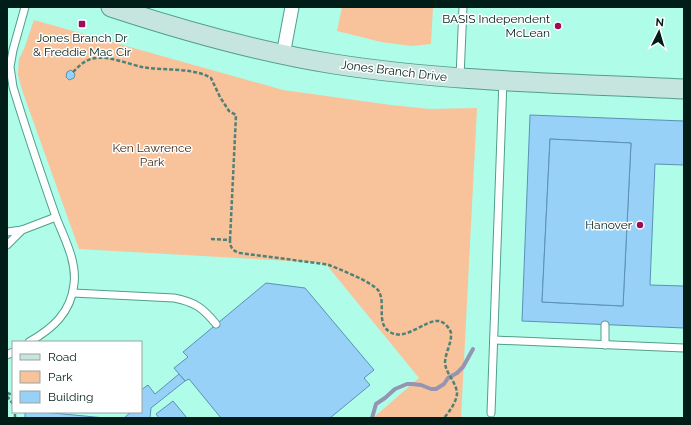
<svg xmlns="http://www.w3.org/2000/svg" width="691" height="425" font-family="Raleway,sans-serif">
	<rect width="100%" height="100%" fill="#affce9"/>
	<g fill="#f8c29b">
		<path d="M342,7h91l-2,37 -19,2 -31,-4 -44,-11z"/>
		<path d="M34,20l249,70 108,15 39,4 47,-1 -16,310h-88l46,-40 -94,-115 -246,-14 -57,-159 -4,-15 1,-16 5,-10z"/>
	</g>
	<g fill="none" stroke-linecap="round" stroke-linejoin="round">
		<path stroke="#9595b2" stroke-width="4" d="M372,418l4,-14 9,-6 10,-9 12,-5h5l9,1 10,4h5l8,-5 4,-6 9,-5 6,-6 10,-18"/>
	</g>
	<g fill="#97d1f7" stroke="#5a92b6" fill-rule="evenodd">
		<path d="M71,70l4,4 -1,4 -5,2 -3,-3 1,-5z"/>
		<path d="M530,115l154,6v44l-29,-1 -5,121 34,1v42l-162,-7zM550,139l81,4 -8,163 -81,-4z"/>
		<path d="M550,139l81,4 -8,163 -81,-4z"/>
		<path d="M266,283l39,5 69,82 -10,8 6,7 -40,33h-109l-32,-39 -4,2 -11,-13 14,-11 -5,-5z"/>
		<path d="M179,374l6,7 -34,27 -1,10h-26l7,-6h10v-22l7,-5 7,9z"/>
		<path d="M173,401l14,17h-28l-3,-4z"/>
		<path d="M25,412h18l62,6h-80z"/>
	</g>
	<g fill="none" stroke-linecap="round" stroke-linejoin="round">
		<defs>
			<g id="lane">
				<path d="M25,7l-12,43 -3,17 3,20c13,43 28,87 43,130 8,21 21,44 18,67 -3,29 -22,45 -45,58"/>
				<path d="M460,77l3,-70"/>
				<path d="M7,232l15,-2 34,-13"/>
				<path d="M7,245l15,-15"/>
				<path d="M73,293l101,5c21,4 29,10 42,26"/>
				<path d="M605,325v20"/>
				<path d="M494,340l190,8"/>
				<path d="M7,355l6,-3"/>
				<path d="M491,413l12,-333"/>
			</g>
			<path id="street" d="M283,55l9,-48"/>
			<path id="secondary" d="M111,7c73,24 147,45 223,57 115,18 233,19 350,25"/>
		</defs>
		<use href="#lane" stroke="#529e8d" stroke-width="9"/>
		<use href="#street" stroke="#529e8d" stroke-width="15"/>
		<use href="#secondary" stroke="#529e8d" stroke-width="21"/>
		<g stroke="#4f8276" stroke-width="2.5" stroke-dasharray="4 2" stroke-linecap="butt">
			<path d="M73,72c7,-7 13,-13 23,-14 14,-2 32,6 46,9 21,4 51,0 69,11l9,19 9,14 7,4 -6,125"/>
			<path d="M211,239l19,1c0,8 3,11 10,13l84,11 5,1c12,5 41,16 49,25 9,13 -3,33 12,42 15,10 36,-13 49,-11 5,1 11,7 12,12 1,10 -6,20 -6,30 1,11 12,20 12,31 -1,9 -8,18 -13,24"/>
			<path d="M7,393l6,2"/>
			<path d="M7,396l6,8"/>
			<path d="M15,418v-6"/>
		</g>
		<use href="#lane" stroke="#fff" stroke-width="7"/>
		<use href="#street" stroke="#fff" stroke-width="13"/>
		<use href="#secondary" stroke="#c7e5df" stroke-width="19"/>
	</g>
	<g fill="#9d0c58" stroke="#fff" stroke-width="1.5">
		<rect x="78" y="20" width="8" height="8" rx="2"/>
		<circle cx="558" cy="26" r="4"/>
		<circle cx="640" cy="225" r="4"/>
	</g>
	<g text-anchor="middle" stroke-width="3" stroke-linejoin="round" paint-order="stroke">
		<g font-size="12" fill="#001d17" stroke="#fff" text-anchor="end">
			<text x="550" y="23">BASIS Independent<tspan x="550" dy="14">McLean</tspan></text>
			<text x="82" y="42" text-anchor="middle">Jones Branch Dr<tspan x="82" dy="14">&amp; Freddie Mac Cir</tspan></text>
			<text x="632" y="229">Hanover</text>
		</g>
		<g font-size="12" fill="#001d17" stroke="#fff">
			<text transform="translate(394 71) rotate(7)" y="4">Jones Branch Drive</text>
		</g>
		<g font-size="12" fill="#402610" stroke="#fff">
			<text x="152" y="152">Ken Lawrence<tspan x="152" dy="14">Park</tspan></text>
		</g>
	</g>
	<rect width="691" height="425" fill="none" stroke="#001d17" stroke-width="16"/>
	<rect x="12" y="341" width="130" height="72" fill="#ffffff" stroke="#99a5a2"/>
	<rect x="20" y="354" width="20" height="6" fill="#c7e5df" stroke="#99a5a2"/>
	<text x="48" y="361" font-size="12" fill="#001d17">Road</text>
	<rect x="20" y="371" width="20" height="12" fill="#f8c29b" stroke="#99a5a2"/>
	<text x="48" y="381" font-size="12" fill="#001d17">Park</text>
	<rect x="20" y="391" width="20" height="12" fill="#97d1f7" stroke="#99a5a2"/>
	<text x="48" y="401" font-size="12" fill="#001d17">Building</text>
	<g transform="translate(659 32) rotate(5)" stroke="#ffffff" stroke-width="3" paint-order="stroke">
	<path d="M0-3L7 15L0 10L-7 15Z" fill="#001d17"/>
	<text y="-6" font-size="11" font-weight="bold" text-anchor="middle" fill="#001d17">N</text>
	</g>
</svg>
